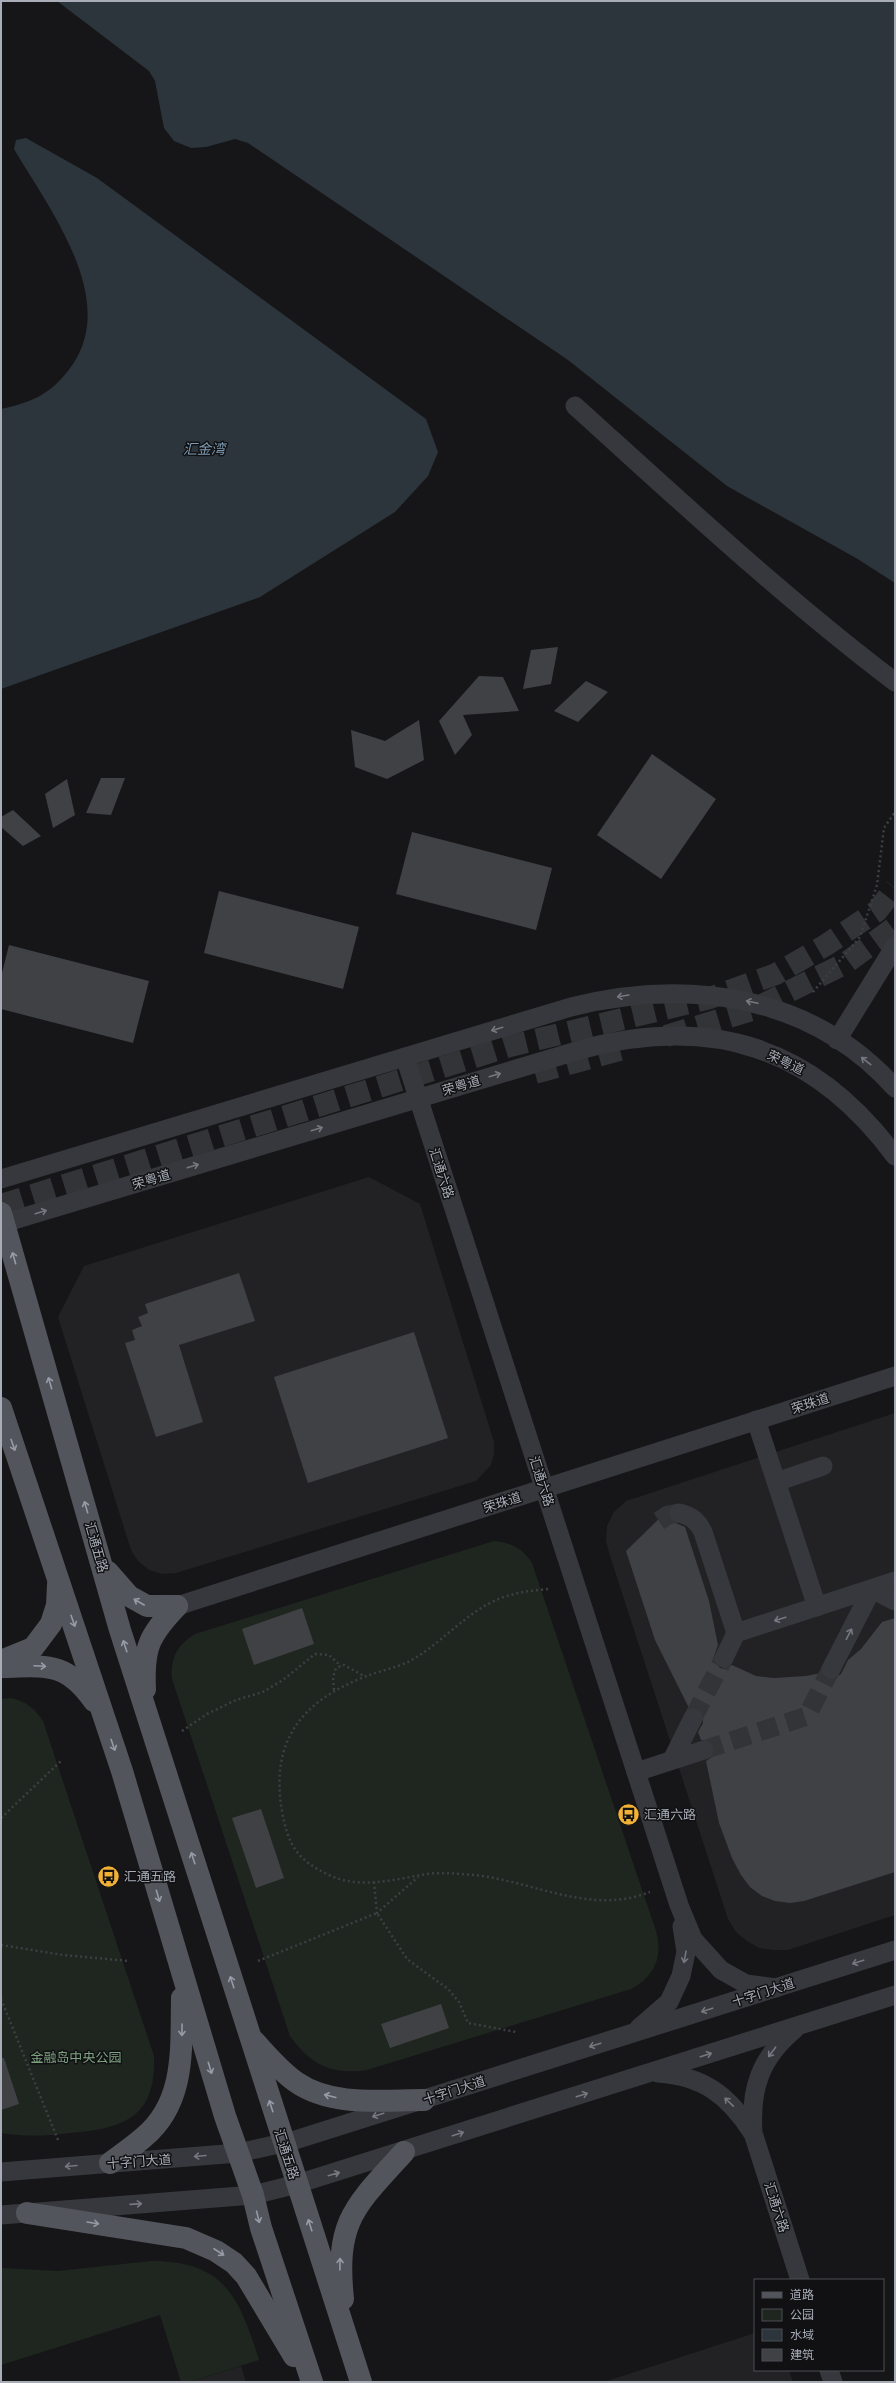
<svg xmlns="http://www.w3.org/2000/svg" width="896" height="2383" font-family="'IBM Plex Sans','Noto Sans SC',sans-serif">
	<rect width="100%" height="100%" fill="#161618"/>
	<g fill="#222225">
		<path d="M369,1177l51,27 74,238v12l-3,11 -15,16 -300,92 -14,1 -13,-4 -11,-9 -7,-11 -73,-233 26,-51z"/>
		<path d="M895,1413v502l-107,35h-15l-14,-2 -12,-7 -11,-9 -8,-13 -118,-363 -4,-15 1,-15 7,-14 12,-11z"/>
		<path d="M755,2333v37h34l4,12h-189z"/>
		<path d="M241,2366l5,16h-57z"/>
	</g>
	<g fill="#1e261f">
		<path d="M494,1541c18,2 28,7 38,22l124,368c7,26 -1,45 -25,58l-264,81c-36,5 -56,-5 -77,-34l-118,-357c-2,-21 5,-34 23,-45z"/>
		<path d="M11,1698c16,4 23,10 32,23l111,335c2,61 -29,72 -83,77 -27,3 -43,4 -70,0v-434z"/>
		<path d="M151,2261c74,0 88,36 108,99l-70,22h-8l-21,-67 -159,50v-97l57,3z"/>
	</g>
	<g fill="#2c353c">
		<path d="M57,1h838v582l-39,-25 -129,-72 -159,-126 -320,-217 -13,-4 -29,8 -15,1 -17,-7 -10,-13 -9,-47 -6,-10z"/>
		<path d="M26,138l71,40 329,241 12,33 -10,24 -33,36 -135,85 -259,92v-280c33,-7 52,-16 72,-45 45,-67 -25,-157 -59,-215l2,-9z"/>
	</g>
	<g fill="#404145">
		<path d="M558,647l-7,37 -28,5 8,-39z"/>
		<path d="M479,676l24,1 16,34 -56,4 9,20 -17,20 -16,-34z"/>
		<path d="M586,681l22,11 -30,30 -24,-11z"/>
		<path d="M419,720l5,40 -37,19 -32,-12 -4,-37 34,11z"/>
		<path d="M652,754l64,45 -55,80 -64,-44z"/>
		<path d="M101,778h24l-14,37 -25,-2z"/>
		<path d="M67,779l8,36 -22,13 -8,-34z"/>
		<path d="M13,810l28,26 -18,10 -22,-19v-10z"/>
		<path d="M412,832l140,36 -16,62 -140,-36z"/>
		<path d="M219,891l140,36 -16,62 -139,-36z"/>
		<path d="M9,945l140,36 -16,62 -132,-34v-32z"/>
		<path d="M239,1273l16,48 -76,24 24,77 -47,15 -31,-94 10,-3 -3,-10 10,-4 -4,-9 10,-4 -3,-9z"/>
		<path d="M414,1332l34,106 -140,45 -34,-106z"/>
		<path d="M668,1510l3,11 14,6 24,74 9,44 -5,14 7,9 5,1 7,-4 24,11 18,2 32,-2 15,-3 5,6 6,1 9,-6 7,-14 13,-11 21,-27 13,-4v254l-91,29 -14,2 -15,-2 -13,-5 -12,-9 -9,-12 -9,-17 -13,-35 -13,-62 6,-4 3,-10 -4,-5 -10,-2 -3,-8 5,-9 -1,-11 -4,-4h-9l-34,-68 -29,-89z"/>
		<path d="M302,1608l12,36 -60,21 -12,-36z"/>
		<path d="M261,1809l23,69 -28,10 -24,-70z"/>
		<path d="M441,2004l8,24 -59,20 -9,-24z"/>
		<path d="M1,2058h3l15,46 -18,6z"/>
	</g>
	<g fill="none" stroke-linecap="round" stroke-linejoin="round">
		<g stroke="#333438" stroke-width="19" stroke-dasharray="19 10" stroke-linecap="butt">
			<path d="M659,1521l9,-6 11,-2"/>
			<path d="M693,1718l31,-60"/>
			<path d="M704,1750l103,-34 24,-47"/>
		</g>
		<g stroke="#333438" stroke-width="22" stroke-dasharray="22 11" stroke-linecap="butt">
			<path d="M666,1036l86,-26 94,-47 49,-36"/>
			<path d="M535,1073l88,-24"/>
			<path d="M1,1205l509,-159 200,-48 66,-24 50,-29 51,-34 18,-23"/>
		</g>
		<g stroke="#3d3f44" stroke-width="2.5" stroke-dasharray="2 3" stroke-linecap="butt">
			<path d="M813,992l47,-55 17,-52 7,-57 11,-16"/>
			<path d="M548,1589c-20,2 -39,4 -58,14 -29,15 -51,42 -80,58 -14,7 -31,10 -46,16 -63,25 -94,64 -82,134 6,34 15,49 47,64 31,15 66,4 98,-1 16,-2 31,0 47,1 50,5 99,31 149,24 9,-1 19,-4 27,-7"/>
			<path d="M334,1690l-1,-13 3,-9 8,-3 20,11"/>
			<path d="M182,1731l25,-17 29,-14 27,-8 20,-12 32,-26 14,1 12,11"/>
			<path d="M1,1818l61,-58"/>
			<path d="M374,1882l3,31 41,-36"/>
			<path d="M1,1945l62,10 66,6"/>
			<path d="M258,1961l119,-48 30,46 41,30 11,13 9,21 48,9"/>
			<path d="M1,1999l57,141"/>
		</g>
		<g stroke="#37383d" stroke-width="19">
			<path d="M575,406c104,94 208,191 320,276"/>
			<path d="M837,1040l58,-94"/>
			<path d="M405,1057l274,848 14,34 28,31 25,14 30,4"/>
			<path d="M1,1179l570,-172c117,-29 240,-13 324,81"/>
			<path d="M1,1226l3,-3 579,-174c130,-34 231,-2 312,107"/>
			<path d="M756,1420l61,187"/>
			<path d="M776,1482l47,-16"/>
			<path d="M679,1513c12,3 18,7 24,19l33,101"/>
			<path d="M177,1606l718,-230"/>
			<path d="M724,1658l12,-25 159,-52"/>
			<path d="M831,1669l41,-80 23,12"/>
			<path d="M672,1760l21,-42"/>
			<path d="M636,1772l68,-22"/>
			<path d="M639,2028l30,-26 12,-26 5,-24 -4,-26"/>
			<path d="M795,2029c-35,29 -45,60 -42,104l47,147"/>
			<path d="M658,2073c45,3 70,22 94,59"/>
			<path d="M1,2172l237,-19 54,-12 603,-191"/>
			<path d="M1,2215l252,-20 44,-11 598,-189"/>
			<path d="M829,2370l4,12"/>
		</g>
		<g stroke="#53555c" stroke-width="22">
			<path d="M1,1213l119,417 241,752"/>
			<path d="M1,1408l121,363 103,345 28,79 8,33 51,154"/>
			<path d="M108,1572l21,24 18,10h30"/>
			<path d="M1,1661l32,-13 18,-24 6,-19 1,-20"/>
			<path d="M1,1667c45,-1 65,-6 93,34"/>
			<path d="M145,1689c-2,-41 4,-54 32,-83"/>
			<path d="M254,2041c13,14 26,30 42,41 36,25 86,18 128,18"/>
			<path d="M110,2163c12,-9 24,-17 34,-26 42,-35 37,-89 38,-139"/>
			<path d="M27,2213l159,25 30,13 18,12 12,13 48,80"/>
			<path d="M343,2299c-8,-78 11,-92 61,-147"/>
		</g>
	</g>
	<defs><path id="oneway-shaft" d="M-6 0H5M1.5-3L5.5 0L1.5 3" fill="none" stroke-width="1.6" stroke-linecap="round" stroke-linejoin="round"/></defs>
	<g stroke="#757881">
		<use href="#oneway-shaft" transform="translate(623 996) rotate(171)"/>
		<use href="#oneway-shaft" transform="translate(752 1002) rotate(-168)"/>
		<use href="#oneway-shaft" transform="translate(497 1029) rotate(163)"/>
		<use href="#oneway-shaft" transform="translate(866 1061) rotate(-142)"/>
		<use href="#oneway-shaft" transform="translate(495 1075) rotate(-17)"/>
		<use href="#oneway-shaft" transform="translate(317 1129) rotate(-17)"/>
		<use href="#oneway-shaft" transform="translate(193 1166) rotate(-17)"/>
		<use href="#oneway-shaft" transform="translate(41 1212) rotate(-17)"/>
		<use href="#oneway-shaft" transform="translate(780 1619) rotate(162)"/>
		<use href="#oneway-shaft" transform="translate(849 1634) rotate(-63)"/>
		<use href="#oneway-shaft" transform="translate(685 1957) rotate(100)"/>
		<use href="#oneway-shaft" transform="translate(858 1962) rotate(162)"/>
		<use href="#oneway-shaft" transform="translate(707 2010) rotate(162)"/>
		<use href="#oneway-shaft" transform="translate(595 2045) rotate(162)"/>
		<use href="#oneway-shaft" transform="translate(772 2052) rotate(127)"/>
		<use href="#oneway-shaft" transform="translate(706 2055) rotate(-18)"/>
		<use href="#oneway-shaft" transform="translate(582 2095) rotate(-18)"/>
		<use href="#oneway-shaft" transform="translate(729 2102) rotate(-136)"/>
		<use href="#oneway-shaft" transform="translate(378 2115) rotate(162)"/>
		<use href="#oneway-shaft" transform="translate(458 2134) rotate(-18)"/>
		<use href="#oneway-shaft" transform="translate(200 2156) rotate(175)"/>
		<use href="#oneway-shaft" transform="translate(71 2166) rotate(175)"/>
		<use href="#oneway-shaft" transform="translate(334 2174) rotate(-16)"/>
		<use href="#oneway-shaft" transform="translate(136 2204) rotate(-4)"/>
	</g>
	<g stroke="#979ba6">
		<use href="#oneway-shaft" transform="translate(14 1258) rotate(-106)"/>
		<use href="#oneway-shaft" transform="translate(50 1383) rotate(-106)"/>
		<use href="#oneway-shaft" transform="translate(13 1445) rotate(71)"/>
		<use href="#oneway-shaft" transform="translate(86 1507) rotate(-106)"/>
		<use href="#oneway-shaft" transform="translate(139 1602) rotate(-150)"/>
		<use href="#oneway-shaft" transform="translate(73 1621) rotate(71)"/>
		<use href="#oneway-shaft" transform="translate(125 1646) rotate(-108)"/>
		<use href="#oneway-shaft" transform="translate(40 1666) rotate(3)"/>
		<use href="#oneway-shaft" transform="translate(113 1745) rotate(71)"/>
		<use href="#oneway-shaft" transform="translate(193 1858) rotate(-108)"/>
		<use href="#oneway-shaft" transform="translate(158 1896) rotate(74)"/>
		<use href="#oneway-shaft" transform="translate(232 1982) rotate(-108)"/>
		<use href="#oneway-shaft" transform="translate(182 2030) rotate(91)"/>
		<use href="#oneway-shaft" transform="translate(210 2068) rotate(73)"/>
		<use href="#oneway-shaft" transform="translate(330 2096) rotate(-166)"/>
		<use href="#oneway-shaft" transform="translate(271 2106) rotate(-108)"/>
		<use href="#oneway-shaft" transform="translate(258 2217) rotate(76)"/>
		<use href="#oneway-shaft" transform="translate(93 2223) rotate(9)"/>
		<use href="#oneway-shaft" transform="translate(310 2225) rotate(-108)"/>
		<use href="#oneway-shaft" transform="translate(219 2252) rotate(33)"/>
		<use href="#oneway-shaft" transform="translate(340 2264) rotate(-89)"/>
	</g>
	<defs>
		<symbol id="bus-disc" viewBox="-11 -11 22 22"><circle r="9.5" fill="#f2b134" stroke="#111113"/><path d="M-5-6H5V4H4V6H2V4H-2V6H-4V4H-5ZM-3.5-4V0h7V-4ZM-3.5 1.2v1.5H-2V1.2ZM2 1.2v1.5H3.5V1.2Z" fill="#111"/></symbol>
	</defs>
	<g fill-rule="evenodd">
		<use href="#bus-disc" x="616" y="1802" width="25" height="25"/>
		<use href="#bus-disc" x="96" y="1864" width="25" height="25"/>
	</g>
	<g text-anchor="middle" stroke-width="3" stroke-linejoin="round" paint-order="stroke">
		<g font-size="13" fill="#a8adb8" stroke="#111113">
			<text transform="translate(786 1062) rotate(26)" y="5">荣粤道</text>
			<text transform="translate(461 1085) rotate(-17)" y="5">荣粤道</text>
			<text transform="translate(442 1173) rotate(72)" y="5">汇通六路</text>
			<text transform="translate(151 1179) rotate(-17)" y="5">荣粤道</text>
			<text transform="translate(810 1403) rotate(-18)" y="5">荣珠道</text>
			<text transform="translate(542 1481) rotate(72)" y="5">汇通六路</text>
			<text transform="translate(502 1502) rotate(-18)" y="5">荣珠道</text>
			<text transform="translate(97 1547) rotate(74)" y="5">汇通五路</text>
			<text transform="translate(763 1992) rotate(-18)" y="5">十字门大道</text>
			<text transform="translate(454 2090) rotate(-18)" y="5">十字门大道</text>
			<text transform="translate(287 2154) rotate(72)" y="5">汇通五路</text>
			<text transform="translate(139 2161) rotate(-4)" y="5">十字门大道</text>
			<text transform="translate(777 2207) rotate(72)" y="5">汇通六路</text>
		</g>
		<g font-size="13" fill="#a8adb8" stroke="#111113" text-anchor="start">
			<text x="644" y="1819">汇通六路</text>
			<text x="124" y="1881">汇通五路</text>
		</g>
		<g font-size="13" fill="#7fa381" stroke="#111113">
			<text x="76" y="2062">金融岛中央公园</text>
		</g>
		<g font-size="14" font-style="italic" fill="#7f9bb3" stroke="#111113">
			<text x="204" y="454">汇金湾</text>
		</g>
	</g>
	<rect width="896" height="2383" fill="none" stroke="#a8adb8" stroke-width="4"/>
	<rect x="754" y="2279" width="130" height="92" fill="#111113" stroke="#4d4f55"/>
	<rect x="762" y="2292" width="20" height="6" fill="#53555c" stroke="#4d4f55"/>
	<text x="790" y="2299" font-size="12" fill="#a8adb8">道路</text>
	<rect x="762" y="2309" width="20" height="12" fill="#1e261f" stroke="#4d4f55"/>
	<text x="790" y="2319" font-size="12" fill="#a8adb8">公园</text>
	<rect x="762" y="2329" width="20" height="12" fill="#2c353c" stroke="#4d4f55"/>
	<text x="790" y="2339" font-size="12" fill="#a8adb8">水域</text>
	<rect x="762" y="2349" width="20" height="12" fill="#404145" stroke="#4d4f55"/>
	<text x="790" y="2359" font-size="12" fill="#a8adb8">建筑</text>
</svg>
